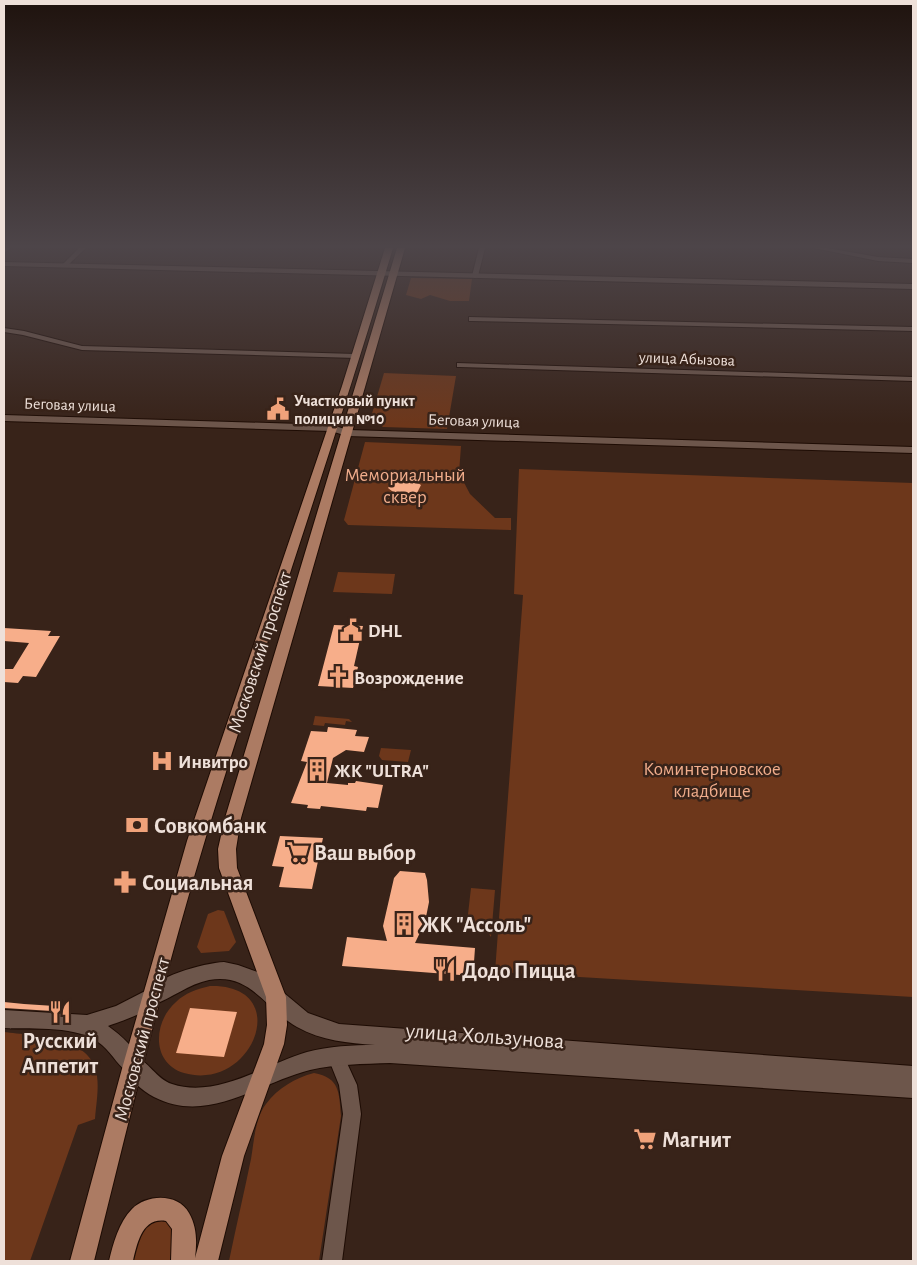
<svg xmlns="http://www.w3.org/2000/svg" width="917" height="1265" font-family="'Alegreya Sans',sans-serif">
	<rect width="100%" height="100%" fill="#382319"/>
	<g fill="#6d371b">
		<path d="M411,278l61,1 -3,22h-19l-20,-6 -9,4 -15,-4z"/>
		<path d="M384,373l72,3 -9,53 -64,-2 -12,-10z"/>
		<path d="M365,442l96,4 -2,27 11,21 25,24h16v12l-163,-5 -4,-5z"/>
		<path d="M519,469l394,14v514l-418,-25 28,-377 -9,-1z"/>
		<path d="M338,572l57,2 -3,20 -59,-2z"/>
		<path d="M315,716l34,3 3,3 -6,-1 -1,4 -20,-2 -1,3 -11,-1z"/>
		<path d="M381,748l30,2 -3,12 -26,-2 -3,-4z"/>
		<path d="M471,888l24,2 -4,47 -7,-10 -17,-4z"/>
		<path d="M218,910l6,1 12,31 -7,9 -28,2 -4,-6 11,-33z"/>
		<path d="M210,986c85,-2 43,107 -26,87 -33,-10 -31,-51 -8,-71 9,-9 21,-13 34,-16z"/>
		<path d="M4,1032c30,4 89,4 93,44 2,14 -1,29 -2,43l-17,6 -48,136h-26z"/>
		<path d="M314,1073c26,5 25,19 27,43l-22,145h-90c7,-34 15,-68 22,-102 3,-17 4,-41 15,-55 12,-16 29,-26 48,-31z"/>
		<path d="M155,1215l18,9v22l-3,15h-44l6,-19z"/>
	</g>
	<g fill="#f7ae8a">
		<path d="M410,478l11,7 -4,8 -20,2 -9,-7 6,-8z"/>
		<path d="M334,625l29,1 -9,40 4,1 -5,21 -35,-2z"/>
		<path d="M4,628l47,3 -3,5h12l-24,41 -13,-1 -5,7 -14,-1v-13h9l16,-26 -25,-2z"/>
		<path d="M328,727l29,3 -2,6 14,1 -5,15 -18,-2 -13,8 -6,25 21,2v-2h7l1,-2 27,4 -5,23 -11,-1 -1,4 -45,-5 -1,3 -13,-1 1,-3 -17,-2 16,-41 -6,-1 10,-30 16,1z"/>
		<path d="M280,836l43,2 -11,51 -33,-2 5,-20 -12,-1z"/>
		<path d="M400,871l25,2 2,7 2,22 -4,20 -10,21 60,5 -2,28 -131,-10 5,-29 40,4 -4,-15 11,-48z"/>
		<path d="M4,1002l20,2 46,3 -2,5 -64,-4z"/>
		<path d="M190,1008l47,4 -13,45 -48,-4z"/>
	</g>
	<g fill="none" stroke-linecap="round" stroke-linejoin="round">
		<defs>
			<g id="minor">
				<path d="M4,248h7l-7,5z"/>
				<path d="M79,248h7l-19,18h-4v-2z"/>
				<path d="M479,248h6l-7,28 -3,2 -3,-2z"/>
				<path d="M814,248h13l51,9 35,2v4l-35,-2z"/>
				<path d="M469,317l444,10v4l-441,-10h-3z"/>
				<path d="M4,328l20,3 58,15 274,8 4,2 -4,2 -274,-8 -59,-15 -19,-3z"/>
				<path d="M457,363l456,14v4l-453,-14h-3z"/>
				<path d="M335,1047l6,3 16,35 4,29 -19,147h-20l21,-147 -4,-29 -12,-30 2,-5z"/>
			</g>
			<g id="tertiary">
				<path d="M4,415l328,10 16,5 565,17v6l-566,-17 -16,-5 -327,-10z"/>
				<path d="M153,987l7,3 3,6c-7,14 -41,25 -55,30 13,9 29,24 35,39l-3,7 -7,3c-14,-6 -20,-21 -31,-30 -25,-21 -67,-15 -98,-17v-18l83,5 29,-9z"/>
			</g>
			<g id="secondary">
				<path d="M4,262l909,22v5l-909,-23z"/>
				<path d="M224,962l14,3 22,8 48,40 31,11 574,42v32l-523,-35c-27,1 -54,1 -80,7 -52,13 -102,55 -156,27 -13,-7 -25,-18 -31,-32l3,-7 7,-3c16,6 23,24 39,29 45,15 94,-20 135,-32 22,-6 46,-7 68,-7 -27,-2 -53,-4 -78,-18 -31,-17 -46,-55 -88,-47 -20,4 -37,18 -56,25l-7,-3 -3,-6c9,-19 61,-33 81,-34z"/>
			</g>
			<g id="primary">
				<path d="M385,248h8c-59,199 -128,394 -188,592 -42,139 -76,280 -111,421h-24l53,-196 64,-224 155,-455z"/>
				<path d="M397,248h8l-164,570 -5,31 1,19 49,129 1,28 -3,19 -40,112 -26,105h-47l1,-32 -6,-8c-24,-4 -29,23 -33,40h-24c4,-17 10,-39 23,-52 15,-15 46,-16 57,4 8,14 8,29 6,45l27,-102 42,-112 3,-19 -1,-28 -47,-129 -1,-19 7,-31z"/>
			</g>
		</defs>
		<use href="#minor" stroke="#1e0c04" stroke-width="2"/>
		<use href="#tertiary" stroke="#1e0c04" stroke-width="2"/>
		<use href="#secondary" stroke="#1e0c04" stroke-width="2"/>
		<use href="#primary" stroke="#1e0c04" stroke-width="2"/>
		<use href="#minor" fill="#6d564b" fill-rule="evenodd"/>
		<use href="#tertiary" fill="#6d564b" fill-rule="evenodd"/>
		<use href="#secondary" fill="#6d564b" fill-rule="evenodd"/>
		<use href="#primary" fill="#ac7b63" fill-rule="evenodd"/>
	</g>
	<linearGradient id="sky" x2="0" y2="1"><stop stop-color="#1f130e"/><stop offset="0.58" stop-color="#4d4549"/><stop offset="1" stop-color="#4d4549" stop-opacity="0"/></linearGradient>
	<rect width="917" height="425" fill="url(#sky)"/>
	<defs>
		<symbol id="civic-bare" viewBox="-9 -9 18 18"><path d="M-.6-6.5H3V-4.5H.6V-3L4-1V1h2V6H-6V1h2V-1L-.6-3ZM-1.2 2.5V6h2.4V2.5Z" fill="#f0a27a" stroke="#382319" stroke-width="2.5" paint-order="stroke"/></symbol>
		<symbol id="church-bare" viewBox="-9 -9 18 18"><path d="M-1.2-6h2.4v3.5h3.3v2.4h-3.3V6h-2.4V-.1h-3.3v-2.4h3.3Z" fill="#f0a27a" stroke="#382319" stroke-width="2.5" paint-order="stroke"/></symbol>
		<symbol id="hospital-bare" viewBox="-9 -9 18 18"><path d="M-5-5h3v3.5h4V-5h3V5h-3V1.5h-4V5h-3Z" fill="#f0a27a" stroke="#382319" stroke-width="2.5" paint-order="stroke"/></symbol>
		<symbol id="building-bare" viewBox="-9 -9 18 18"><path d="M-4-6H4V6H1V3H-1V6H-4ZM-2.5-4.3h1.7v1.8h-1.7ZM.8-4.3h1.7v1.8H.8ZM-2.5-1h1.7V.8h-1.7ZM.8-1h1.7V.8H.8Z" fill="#f0a27a" stroke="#382319" stroke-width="2.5" paint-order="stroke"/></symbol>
		<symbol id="bank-bare" viewBox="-9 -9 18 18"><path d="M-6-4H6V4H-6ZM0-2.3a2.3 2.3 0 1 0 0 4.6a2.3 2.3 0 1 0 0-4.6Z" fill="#f0a27a" stroke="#382319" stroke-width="2.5" paint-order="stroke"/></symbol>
		<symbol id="supermarket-bare" viewBox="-9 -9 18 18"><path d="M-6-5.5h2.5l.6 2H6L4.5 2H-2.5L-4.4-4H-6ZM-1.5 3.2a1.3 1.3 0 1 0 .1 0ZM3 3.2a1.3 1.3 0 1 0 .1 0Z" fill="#f0a27a" stroke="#382319" stroke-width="2.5" paint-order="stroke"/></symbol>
		<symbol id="pharmacy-bare" viewBox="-9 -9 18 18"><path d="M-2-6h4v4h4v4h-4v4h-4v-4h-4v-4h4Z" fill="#f0a27a" stroke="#382319" stroke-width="2.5" paint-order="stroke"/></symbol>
		<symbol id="restaurant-bare" viewBox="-9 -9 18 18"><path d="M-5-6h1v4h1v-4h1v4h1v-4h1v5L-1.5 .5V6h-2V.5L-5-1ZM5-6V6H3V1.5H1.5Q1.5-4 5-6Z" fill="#f0a27a" stroke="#382319" stroke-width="2.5" paint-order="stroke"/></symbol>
	</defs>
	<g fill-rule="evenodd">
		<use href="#civic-bare" x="262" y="393" width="32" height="32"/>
		<use href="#civic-bare" x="335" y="614" width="32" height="32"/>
		<use href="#church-bare" x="322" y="661" width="32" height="32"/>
		<use href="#hospital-bare" x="146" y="745" width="32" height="32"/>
		<use href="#building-bare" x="301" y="754" width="32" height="32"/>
		<use href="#bank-bare" x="121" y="809" width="32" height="32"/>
		<use href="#supermarket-bare" x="282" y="836" width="32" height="32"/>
		<use href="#pharmacy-bare" x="109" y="866" width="32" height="32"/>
		<use href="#building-bare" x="388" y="908" width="32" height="32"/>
		<use href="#restaurant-bare" x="429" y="954" width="32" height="32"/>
		<use href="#restaurant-bare" x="44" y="996" width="32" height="32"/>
		<use href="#supermarket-bare" x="629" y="1123" width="32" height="32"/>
	</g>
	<g text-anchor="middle" stroke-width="5" stroke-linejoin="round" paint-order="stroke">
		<g font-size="16" fill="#eee0d9" stroke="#382319">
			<text transform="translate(687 358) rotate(2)" y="6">улица Абызова</text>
			<text transform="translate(70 404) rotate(2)" y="6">Беговая улица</text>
			<text transform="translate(474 420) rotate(2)" y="6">Беговая улица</text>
		</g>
		<g font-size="16" font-weight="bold" fill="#eee0d9" stroke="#382319" text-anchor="start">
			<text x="294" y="406">Участковый пункт<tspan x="294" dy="18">полиции №10</tspan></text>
		</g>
		<g font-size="19" fill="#f1ad8c" stroke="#382319">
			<text x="405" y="481">Мемориальный<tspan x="405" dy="22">сквер</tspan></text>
			<text x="712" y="775">Коминтерновское<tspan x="712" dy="22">кладбище</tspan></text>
		</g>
		<g font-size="19" font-weight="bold" fill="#eee0d9" stroke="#382319" text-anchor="start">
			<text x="368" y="637">DHL</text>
			<text x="354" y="684">Возрождение</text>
			<text x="178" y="768">Инвитро</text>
			<text x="334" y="777">ЖК "ULTRA"</text>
		</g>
		<g font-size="19" fill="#eee0d9" stroke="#382319">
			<text transform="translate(259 652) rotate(-72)" y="7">Московский проспект</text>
			<text transform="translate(141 1039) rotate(-75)" y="7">Московский проспект</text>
		</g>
		<g font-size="22" font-weight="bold" fill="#eee0d9" stroke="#382319" text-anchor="start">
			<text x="154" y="833">Совкомбанк</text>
			<text x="314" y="860">Ваш выбор</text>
			<text x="142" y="890">Социальная</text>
			<text x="420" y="932">ЖК "Ассоль"</text>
			<text x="462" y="978">Додо Пицца</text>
			<text x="60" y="1048" text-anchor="middle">Русский<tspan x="60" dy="25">Аппетит</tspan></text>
			<text x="662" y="1147">Магнит</text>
		</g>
		<g font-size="22" fill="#eee0d9" stroke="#382319">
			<text transform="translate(485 1035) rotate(4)" y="8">улица Хользунова</text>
		</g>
	</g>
	<rect width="917" height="1265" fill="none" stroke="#eee0d9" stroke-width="10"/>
</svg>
